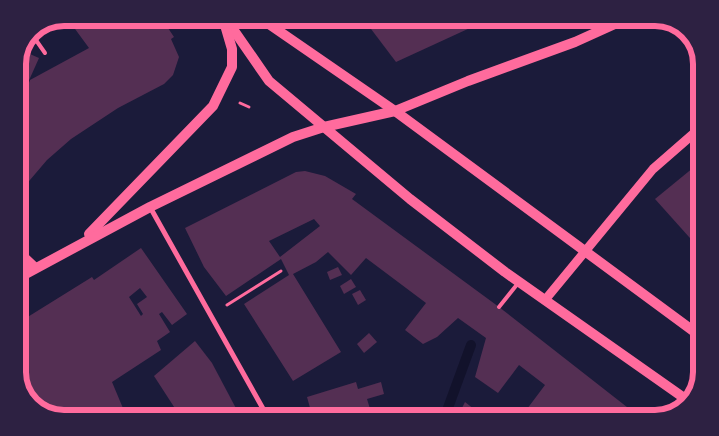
<svg xmlns="http://www.w3.org/2000/svg" width="719" height="436" font-family="Rubik,sans-serif">
	<rect width="100%" height="100%" fill="#1b1b3a"/>
	<g fill="none" stroke-linecap="round" stroke-linejoin="round">
		<path stroke="#12122b" stroke-width="10" d="M445,416l26,-71"/>
	</g>
	<g fill="#542f53" fill-rule="evenodd">
		<path d="M67,18l95,1 12,18 -3,2 8,18 -6,18 -9,9 -46,24 -47,31 -24,21 -29,34v-82l12,-32 59,-32z"/>
		<path d="M365,21l118,1 -87,40z"/>
		<path d="M23,51l16,7 -21,47v-43z"/>
		<path d="M699,163l-1,84 -43,-48z"/>
		<path d="M305,171l20,5 31,18 -4,5 147,108 142,111 -112,-1 -5,-4 21,-28 -26,-20 -21,28 -23,-16 11,-39 -28,-20 -21,19 -14,7 -18,-14 21,-27 -60,-45 -15,17 -23,-23 -12,10 -23,12 48,78 -48,29 -49,-77 45,-29 -8,-16 -55,37 -22,-29 -19,-39 111,-56zM314,219l6,7 -40,31 -11,-16z"/>
		<path d="M141,248l46,66 -15,11 -10,-13 -3,2 11,18 -13,9 4,9 -49,32 13,31 -84,-1 -23,-37v-52l74,-46 2,3zM140,288l7,9 -10,7 6,10 -2,2 -12,-19z"/>
		<path d="M338,267l4,8 -12,5 -3,-8z"/>
		<path d="M351,279l5,8 -12,7 -4,-8z"/>
		<path d="M360,290l6,10 -8,5 -6,-11z"/>
		<path d="M369,333l8,9 -13,11 -7,-9z"/>
		<path d="M195,341l17,22 27,51 -61,-1 -24,-37z"/>
		<path d="M356,382l2,7 23,-7 3,12 -17,5 4,13 -12,3h-47l-5,-18z"/>
		<path d="M465,402l14,11 -3,4 -18,-1z"/>
	</g>
	<g fill="none" stroke-linecap="round" stroke-linejoin="round">
		<g stroke="#ff6b9d" stroke-width="3">
			<path d="M240,103l9,4"/>
			<path d="M227,305l54,-34"/>
		</g>
		<g stroke="#ff6b9d" stroke-width="4">
			<path d="M31,33l14,20"/>
			<path d="M499,307l20,-25"/>
		</g>
		<path stroke="#ff6b9d" stroke-width="5" d="M150,207l116,207"/>
		<g stroke="#ff6b9d" stroke-width="9">
			<path d="M18,251l17,16"/>
			<path d="M545,300l108,-131 47,-41"/>
		</g>
		<g stroke="#ff6b9d" stroke-width="10">
			<path d="M226,19l43,62 141,118 95,73 182,128"/>
			<path d="M263,20l132,91 301,222"/>
			<path d="M89,234l124,-128 19,-39v-18l-7,-24"/>
			<path d="M18,278l132,-71 143,-70 31,-10 71,-16 73,-30 107,-39 42,-19"/>
		</g>
	</g>
	<path d="M0 0H719V436H0ZM64 26H655A38 38 0 0 1 693 64V372A38 38 0 0 1 655 410H64A38 38 0 0 1 26 372V64A38 38 0 0 1 64 26Z" fill="#2d2142" fill-rule="evenodd"/>
	<path fill="none" stroke="#ff6b9d" stroke-width="6" d="M64 26H655A38 38 0 0 1 693 64V372A38 38 0 0 1 655 410H64A38 38 0 0 1 26 372V64A38 38 0 0 1 64 26Z"/>
</svg>
